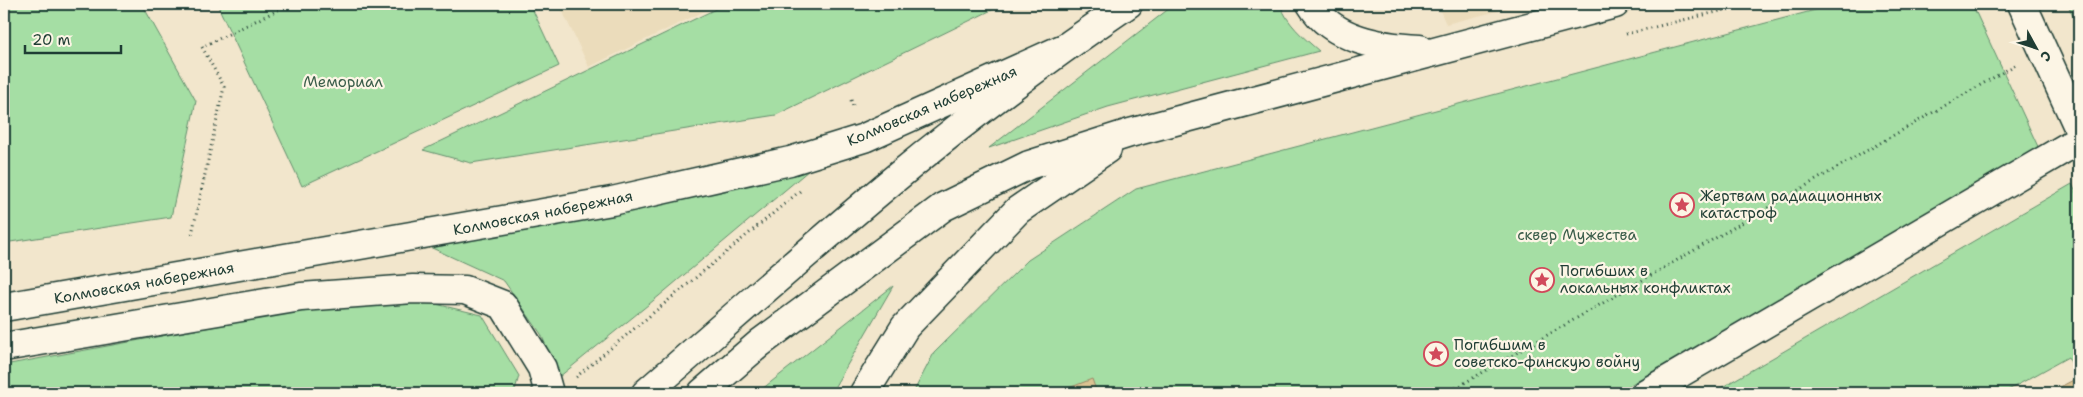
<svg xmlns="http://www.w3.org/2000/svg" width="2083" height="397" font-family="'Shantell Sans',sans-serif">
	<rect width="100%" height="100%" fill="#f2e6cc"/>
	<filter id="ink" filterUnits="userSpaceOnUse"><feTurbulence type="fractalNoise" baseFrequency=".02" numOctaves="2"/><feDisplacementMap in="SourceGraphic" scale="10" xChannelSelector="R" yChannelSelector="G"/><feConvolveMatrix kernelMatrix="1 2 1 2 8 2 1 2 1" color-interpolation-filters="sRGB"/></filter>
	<g filter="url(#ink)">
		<g fill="#ebdcbb">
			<path d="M559,4h160l-130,63z"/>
			<path d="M1437,4h89l-80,20z"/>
		</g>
		<g fill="#a5dea4" stroke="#628e6c">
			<path d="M4,4h138l54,97 -25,116 -167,26z"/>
			<path d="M217,4h313l29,62 -257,120z"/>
			<path d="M726,4h278l-228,111 -305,48 -48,-13z"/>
			<path d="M1175,4h105c7,20 23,33 39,47l-211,56 -119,41z"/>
			<path d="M1838,4h134l68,147 -424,242h-703l21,-40 94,-93 108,-71z"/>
			<path d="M2068,4h11v27z"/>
			<path d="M809,170l-150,126 -100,81 -18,-43 -37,-53 -72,-33z"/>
			<path d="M2072,184l7,15v177l-11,-19 -65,36h-291z"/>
			<path d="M893,286l-62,107h-74z"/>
			<path d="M427,302l55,13 37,61 -5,17h-510v-28l294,-54z"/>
		</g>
		<g fill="#dbc392" stroke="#986">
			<path d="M2079,377v16h-30z"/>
			<path d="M1092,379l5,14h-41z"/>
		</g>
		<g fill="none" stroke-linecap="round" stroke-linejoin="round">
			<defs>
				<g id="minor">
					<path d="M2022,4l57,125"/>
					<path d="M1646,393l433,-253"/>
				</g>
				<g id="major">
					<path d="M1311,4c22,36 69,43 109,45"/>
					<path d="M4,307l608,-106 178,-40 74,-23 198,-89"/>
					<path d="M4,347l297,-50 112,-8 52,1 38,15 39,63 7,25"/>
					<path d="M646,393c82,-71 163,-143 246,-212 76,-63 155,-122 236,-177"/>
					<path d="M702,393l58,-50 183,-136 86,-42 101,-32 485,-129"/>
					<path d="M864,393l41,-66 113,-117 89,-61"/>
				</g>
			</defs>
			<use href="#minor" stroke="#1f3d34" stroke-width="31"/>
			<use href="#major" stroke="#1f3d34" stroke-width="31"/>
			<g stroke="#1f3d34" stroke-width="3" stroke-dasharray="1 4" stroke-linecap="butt">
				<path d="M1626,34l123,-30"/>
				<path d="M851,100l3,9"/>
				<path d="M192,234l32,-147 -22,-40 88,-43"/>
				<path d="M576,377l224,-186"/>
				<path d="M1447,393l570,-329"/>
			</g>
			<use href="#minor" stroke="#fcf5e5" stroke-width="28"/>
			<use href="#major" stroke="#fcf5e5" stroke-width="28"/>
		</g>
	</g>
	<defs>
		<symbol id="sight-ring" viewBox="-11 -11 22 22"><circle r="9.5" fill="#fcf5e5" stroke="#d1495b" stroke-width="1.5"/><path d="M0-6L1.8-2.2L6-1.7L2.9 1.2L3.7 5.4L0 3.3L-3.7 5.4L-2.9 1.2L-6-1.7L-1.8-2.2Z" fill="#d1495b"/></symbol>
	</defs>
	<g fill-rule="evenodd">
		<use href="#sight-ring" x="1668" y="191" width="28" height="28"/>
		<use href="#sight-ring" x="1528" y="266" width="28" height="28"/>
		<use href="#sight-ring" x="1422" y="340" width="28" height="28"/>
	</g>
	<g text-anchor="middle" stroke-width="4.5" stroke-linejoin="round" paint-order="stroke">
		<g font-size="15" fill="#3a5d4a" stroke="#fcf5e5">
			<text x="343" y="87">Мемориал</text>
			<text x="1577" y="240">сквер Мужества</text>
		</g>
		<g font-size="15" fill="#1f3d34" stroke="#fcf5e5">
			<text transform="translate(932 106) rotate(-23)" y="5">Колмовская набережная</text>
			<text transform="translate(543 213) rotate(-11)" y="5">Колмовская набережная</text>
			<text transform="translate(144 283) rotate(-10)" y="5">Колмовская набережная</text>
		</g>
		<g font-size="15" fill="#1f3d34" stroke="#fcf5e5" text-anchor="start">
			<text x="1700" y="201">Жертвам радиационных<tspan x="1700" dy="17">катастроф</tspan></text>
			<text x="1560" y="276">Погибших в<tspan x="1560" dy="17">локальных конфликтах</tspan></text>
			<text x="1454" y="350">Погибшим в<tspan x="1454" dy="17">советско-финскую войну</tspan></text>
		</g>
	</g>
	<rect width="2083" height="397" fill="none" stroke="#fcf5e5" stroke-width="20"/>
	<rect x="10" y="10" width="2063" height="377" fill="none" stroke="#1f3d34" stroke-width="2" filter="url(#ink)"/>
	<g transform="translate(2036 48) rotate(130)" stroke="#fcf5e5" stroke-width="4" paint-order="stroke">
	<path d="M0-4L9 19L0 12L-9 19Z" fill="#1f3d34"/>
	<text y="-8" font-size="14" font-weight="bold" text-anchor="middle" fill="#1f3d34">С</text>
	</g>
	<path d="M25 45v8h96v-8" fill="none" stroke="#1f3d34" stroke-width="2.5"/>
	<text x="32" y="45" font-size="15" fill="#1f3d34" stroke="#fcf5e5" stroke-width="4" paint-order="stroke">20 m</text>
</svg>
